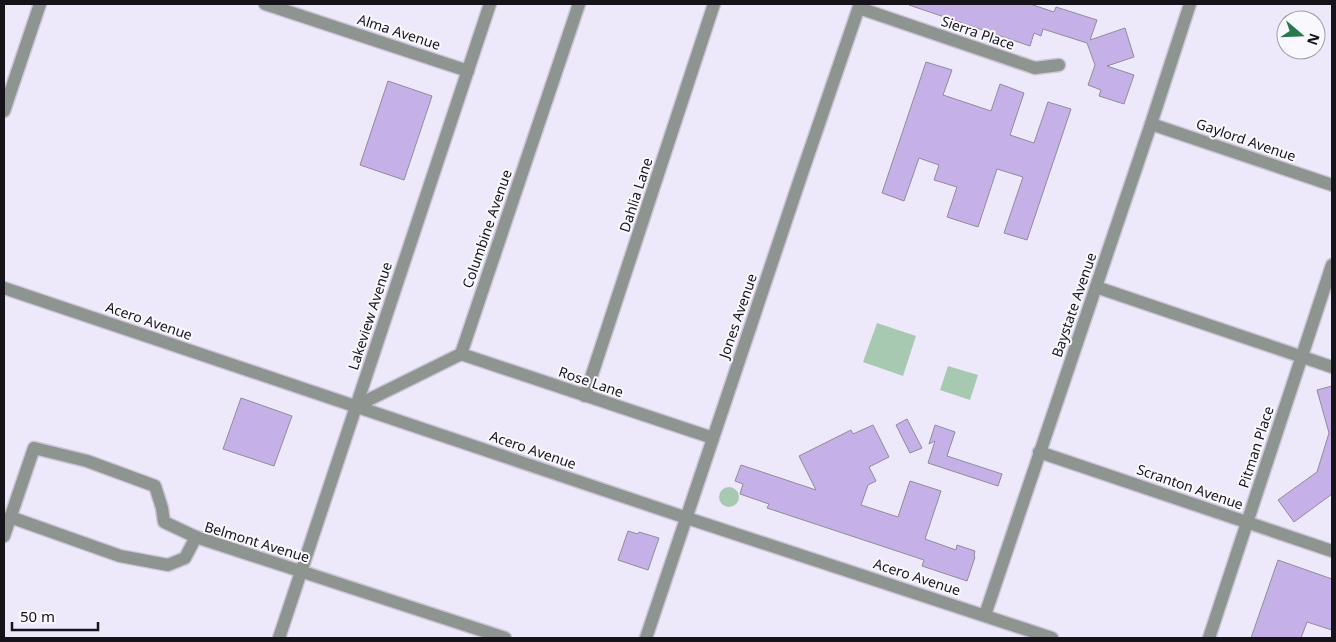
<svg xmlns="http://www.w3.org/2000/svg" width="1336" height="642" font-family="'Noto Sans',sans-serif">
	<rect width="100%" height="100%" fill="#eee8fb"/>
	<g fill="#a7c9b1">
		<path d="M877,323l39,13 -13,40 -40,-14z"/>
		<path d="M948,366l30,9 -8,25 -30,-10z"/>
		<circle cx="729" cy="497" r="10"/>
	</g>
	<g fill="#c5b1e8" stroke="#918b9c">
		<path d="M909,4h121l24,8 2,-5 41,13 -7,20 35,-12 9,29 -27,9 27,9 -10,29 -25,-8 2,-6 -13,-5 7,-20 -8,-22 -44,-14 -2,7 -7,-3 -4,13 -121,-41z"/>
		<path d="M926,62l26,8 -9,25 48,16 9,-27 24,9 -14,42 24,8 14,-41 23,7 -44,131 -23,-7 19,-56 -26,-8 -19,58 -31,-10 10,-30 -23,-7 5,-15 -20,-7 -15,43 -22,-8z"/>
		<path d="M388,81l44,15 -28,84 -44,-15z"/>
		<path d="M1332,386v108l-38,28 -16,-22 39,-28 12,-39 -12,-43z"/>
		<path d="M241,398l51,18 -18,50 -51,-17z"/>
		<path d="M907,419l15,29 -12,5 -14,-28z"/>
		<path d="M873,425l16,32 -20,10 7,14 -8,4 -7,20 37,12 12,-36 31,10 -16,48 31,11 1,-5 18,6 -1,5 1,1 -8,24 -45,-15 2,-6 -157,-52 2,-4 -29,-10 3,-10 -8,-3 6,-16 75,25 -17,-34 52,-26 2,4z"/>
		<path d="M935,425l20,7 -8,24 55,18 -4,12 -70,-23 7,-22 -6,3z"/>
		<path d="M628,531l10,3 1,-2 20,6 -11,32 -30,-10z"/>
		<path d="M1278,560l54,19v51l-25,-8 -6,16h-50z"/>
	</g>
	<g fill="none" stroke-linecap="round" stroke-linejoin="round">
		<defs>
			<g id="minor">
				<path d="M265,4l203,67"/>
				<path d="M859,8l176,60 24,-3"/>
				<path d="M4,111l36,-107"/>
				<path d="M1151,124l181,61"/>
				<path d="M1096,287l236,80"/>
				<path d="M4,288l683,230 365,120"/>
				<path d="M461,354l252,84"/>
				<path d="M585,396l129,-392"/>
				<path d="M356,406l105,-52 118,-350"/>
				<path d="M1039,452l293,99"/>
				<path d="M10,517l110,39 48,9 17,-7 11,-21 309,101"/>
				<path d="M4,536l30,-88 53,13 68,25 7,22 2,14 32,15"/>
				<path d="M985,615l166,-491 39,-120"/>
				<path d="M279,638l211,-634"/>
				<path d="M646,638l154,-459 60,-175"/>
				<path d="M1209,638l123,-373"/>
			</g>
		</defs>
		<use href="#minor" stroke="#cbc6d7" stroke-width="15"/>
		<use href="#minor" stroke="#8e9590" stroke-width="12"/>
	</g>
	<g text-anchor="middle" stroke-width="4" stroke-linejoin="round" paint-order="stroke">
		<g font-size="14" fill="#16141a" stroke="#faf8ff">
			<text transform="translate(399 32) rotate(18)" y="5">Alma Avenue</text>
			<text transform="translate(978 33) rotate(19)" y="5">Sierra Place</text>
			<text transform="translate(1246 140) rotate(19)" y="5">Gaylord Avenue</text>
			<text transform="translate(636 195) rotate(-72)" y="5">Dahlia Lane</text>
			<text transform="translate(487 229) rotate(-71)" y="5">Columbine Avenue</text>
			<text transform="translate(1074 305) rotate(-71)" y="5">Baystate Avenue</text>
			<text transform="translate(370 316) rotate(-72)" y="5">Lakeview Avenue</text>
			<text transform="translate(738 316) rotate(-71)" y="5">Jones Avenue</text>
			<text transform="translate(149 321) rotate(19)" y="5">Acero Avenue</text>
			<text transform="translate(591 382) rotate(19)" y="5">Rose Lane</text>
			<text transform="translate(1256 447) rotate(-72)" y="5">Pitman Place</text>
			<text transform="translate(533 450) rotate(19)" y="5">Acero Avenue</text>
			<text transform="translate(1190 487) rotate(19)" y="5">Scranton Avenue</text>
			<text transform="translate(257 542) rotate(17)" y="5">Belmont Avenue</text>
			<text transform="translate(917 577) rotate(18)" y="5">Acero Avenue</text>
		</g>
	</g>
	<rect width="1336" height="642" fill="none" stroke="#16141a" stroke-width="10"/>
	<g transform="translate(1301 35) rotate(109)"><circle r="24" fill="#faf8ff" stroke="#9f9da3"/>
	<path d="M0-4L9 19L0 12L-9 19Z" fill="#297a4b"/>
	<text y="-8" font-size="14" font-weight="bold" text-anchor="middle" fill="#16141a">N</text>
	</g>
	<path d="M12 622v8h86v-8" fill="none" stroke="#16141a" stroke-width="2.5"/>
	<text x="20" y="622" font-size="15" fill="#16141a" stroke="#faf8ff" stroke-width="4" paint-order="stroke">50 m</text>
</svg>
